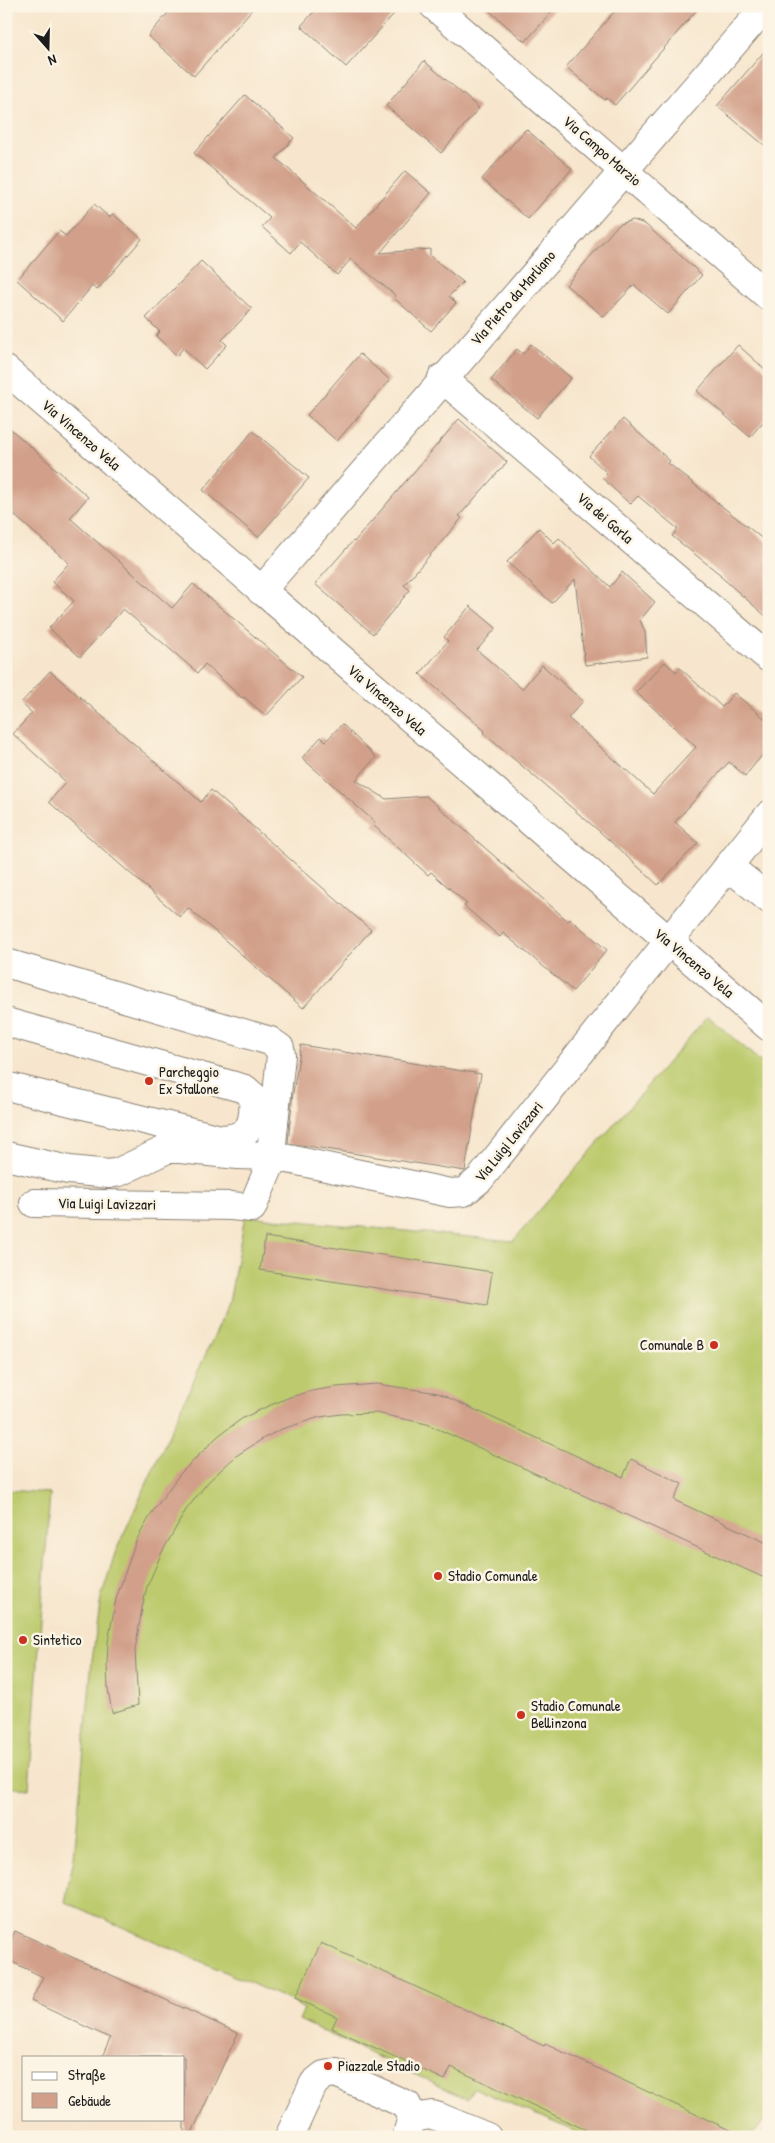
<svg xmlns="http://www.w3.org/2000/svg" width="775" height="2143" font-family="'Patrick Hand',sans-serif">
	<rect width="100%" height="100%" fill="#fcf5e5"/>
	<filter id="ink" filterUnits="userSpaceOnUse"><feTurbulence type="fractalNoise" baseFrequency=".02" numOctaves="2"/><feDisplacementMap in="SourceGraphic" scale="10" xChannelSelector="R" yChannelSelector="G"/><feConvolveMatrix kernelMatrix="1 2 1 2 8 2 1 2 1" color-interpolation-filters="sRGB"/></filter>
	<filter id="wash" filterUnits="userSpaceOnUse"><feTurbulence type="fractalNoise" baseFrequency=".0096" numOctaves="4" result="noise"/><feDisplacementMap in="SourceGraphic" scale="20" xChannelSelector="R" yChannelSelector="G"/><feGaussianBlur stdDeviation="1.12" result="paint"/><feColorMatrix in="noise" values="0 0 0 0 0 0 0 0 0 0 0 0 0 0 0 0 0 1.4 0 .05"/><feComposite in="paint" operator="in"/></filter>
	<g filter="url(#wash)">
		<rect width="100%" height="100%" fill="#f7e6cd"/>
		<g fill="#bdcb6e" stroke="#6c7445">
			<path d="M708,1016l61,53v1048l-20,20h-161l-114,-49 -7,11 -168,-79 5,-11 -15,-9 -224,-98 9,-44 18,-198 9,-62 14,-45 114,-250 16,-87 268,25z"/>
			<path d="M6,1490l44,3 -21,296 -23,-2z"/>
		</g>
		<g id="blocks">
			<g fill="#d2a08a">
				<path d="M174,6h81l-61,70 -46,-40z"/>
				<path d="M319,6h82l-55,61 -45,-41z"/>
				<path d="M484,6h73l-32,36z"/>
				<path d="M619,6h81l-85,99 -8,-7 -2,2 -39,-33z"/>
				<path d="M769,46v103l-52,-43z"/>
				<path d="M424,61l55,47 -38,45 -55,-47z"/>
				<path d="M245,95l49,43 -18,20 80,70 49,-57 26,22 -51,60 50,-4v7l33,26 -14,14 7,7 -25,28 -37,-33 1,-3 -44,-36 -14,16 -37,-33 -9,11 -29,-26 8,-9 -76,-65z"/>
				<path d="M526,129l46,40 -44,50 -46,-40z"/>
				<path d="M94,204l15,13 4,-3 29,25 -45,51 -5,-4 -29,35 -46,-41 42,-49 7,5z"/>
				<path d="M633,220l12,4 57,51 -34,39 -34,-29 -30,32 -38,-32 49,-57 5,-4z"/>
				<path d="M201,261l51,48 -30,31 5,5 -22,24 -22,-21 -6,8 -21,-20 4,-4 -14,-14z"/>
				<path d="M531,344l40,34 -34,40 -46,-38 26,-31 6,5z"/>
				<path d="M738,345l31,28v42l-19,22 -53,-46z"/>
				<path d="M360,354l30,26 -53,61 -30,-26z"/>
				<path d="M459,419l48,43 -48,54 3,2 -58,67 6,5 -37,44 -58,-50 38,-43 1,1z"/>
				<path d="M623,419l47,42 -2,2 101,81v75l-49,-43 1,-1 -49,-39 6,-7 -40,-33 -8,8 -28,-26 5,-5 -18,-17z"/>
				<path d="M6,425l82,72 -18,21 102,90 21,-24 109,93 -36,39 -22,-19 -2,1 -37,-34 -7,9 -75,-64 -43,48 -31,-29 25,-27 -22,-19 17,-19 -63,-55z"/>
				<path d="M253,431l56,47 -51,59 -55,-47z"/>
				<path d="M539,528l15,15 5,-5 51,49 12,-15 33,30 -15,18 5,12 2,25 -62,8 -10,-86 -23,24 -45,-41z"/>
				<path d="M470,606l26,22 -19,22 45,39 20,-24 41,36 -15,17 85,76 43,-47 -60,-55 29,-30 11,10 4,-4 42,39 12,-14 35,29v25l-24,29 -16,-14 -54,60 23,21 -40,42 -60,-55 -115,-97 2,-2 -65,-57 28,-33 -4,-4z"/>
				<path d="M50,671l151,131 10,-12 160,140 -68,78 -115,-100 -8,9 -131,-115 17,-20 -53,-48 19,-21 -11,-10z"/>
				<path d="M342,724l34,33 -20,23 30,19 40,-3 142,125 2,-2 37,31 -34,41 -70,-58 -3,4 -36,-31 3,-2 -36,-32 -3,3 -55,-50 2,-3 -73,-64 19,-21 5,4z"/>
				<path d="M301,1045l180,29 -16,97 -177,-28 5,-50z"/>
				<path d="M265,1237l227,35 -5,33 -227,-35z"/>
				<path d="M377,1384l61,9 185,84 8,-18 51,25 -8,16 95,44v36l-342,-156 -51,-11 -35,1 -21,3 -38,12 -18,9 -28,18 -28,26 -22,28 -24,42 -15,35 -5,21 -7,42 3,55 -26,8 -4,-24 -1,-24 1,-23 8,-43 20,-58 17,-30 26,-36 39,-39 25,-18 23,-11 24,-10 22,-6 24,-4z"/>
				<path d="M15,1931l223,102 -48,104h-6v-80h-82l8,-19 -79,-37 12,-24 -37,-18v-11z"/>
				<path d="M321,1943l223,103 1,-2 200,93h-144l-150,-70 -6,13 -113,-52 5,-11 -42,-19z"/>
			</g>
		</g>
	</g>
	<g filter="url(#ink)">
		<use href="#blocks" fill-opacity="0" stroke="#8a8174" stroke-width="1"/>
		<g fill="none" stroke-linecap="round" stroke-linejoin="round">
			<defs>
				<g id="minor">
					<path d="M434,6l335,291"/>
					<path d="M6,370l763,657"/>
					<path d="M442,378l327,280"/>
					<path d="M261,591l505,-585"/>
					<path d="M728,866l41,33"/>
					<path d="M6,963l264,78 10,7 1,7 -9,88 2,13 -22,52 -21,-2 -197,-3"/>
					<path d="M6,1022l239,67 8,7c2,28 -3,42 -32,43l-215,-53"/>
					<path d="M6,1156l63,14 40,4 10,-2 48,-23h13l58,6 36,1 176,37 14,-1 16,-13 289,-364"/>
					<path d="M412,2118l20,-3 7,2 48,20"/>
					<path d="M289,2137l25,-54 10,-8 12,-2 71,32 5,13 -6,19"/>
				</g>
			</defs>
			<use href="#minor" stroke="#8a8174" stroke-width="30"/>
			<use href="#minor" stroke="#fff" stroke-width="28"/>
		</g>
	</g>
	<g fill="#c8321e" stroke="#fcf5e5" stroke-width="2">
		<circle cx="149" cy="1081" r="5"/>
		<circle cx="714" cy="1345" r="5"/>
		<circle cx="438" cy="1576" r="5"/>
		<circle cx="23" cy="1640" r="5"/>
		<circle cx="521" cy="1715" r="5"/>
		<circle cx="328" cy="2066" r="5"/>
	</g>
	<g text-anchor="middle" stroke-width="5" stroke-linejoin="round" paint-order="stroke">
		<g font-size="15" fill="#1c1c1c" stroke="#fcf5e5">
			<text transform="translate(602 151) rotate(41)" y="5">Via Campo Marzio</text>
			<text transform="translate(513 298) rotate(-49)" y="5">Via Pietro da Marliano</text>
			<text transform="translate(81 435) rotate(41)" y="5">Via Vincenzo Vela</text>
			<text transform="translate(605 518) rotate(41)" y="5">Via dei Gorla</text>
			<text transform="translate(387 700) rotate(41)" y="5">Via Vincenzo Vela</text>
			<text transform="translate(694 963) rotate(40)" y="5">Via Vincenzo Vela</text>
			<text transform="translate(509 1142) rotate(-51)" y="5">Via Luigi Lavizzari</text>
			<text transform="translate(107 1204) rotate(1)" y="5">Via Luigi Lavizzari</text>
		</g>
		<g font-size="15" fill="#1c1c1c" stroke="#fcf5e5" text-anchor="start">
			<text x="159" y="1077">Parcheggio<tspan x="159" dy="17">Ex Stallone</tspan></text>
			<text x="704" y="1350" text-anchor="end">Comunale B</text>
			<text x="448" y="1581">Stadio Comunale</text>
			<text x="33" y="1645">Sintetico</text>
			<text x="531" y="1711">Stadio Comunale<tspan x="531" dy="17">Bellinzona</tspan></text>
			<text x="338" y="2071">Piazzale Stadio</text>
		</g>
	</g>
	<rect width="775" height="2143" fill="none" stroke="#fcf5e5" stroke-width="25"/>
	<rect x="22" y="2056" width="162" height="65" fill="#fcf5e5" stroke="#a29e95"/>
	<rect x="32" y="2072" width="25" height="8" fill="#ffffff" stroke="#a29e95"/>
	<text x="68" y="2080" font-size="15" fill="#1c1c1c">Straße</text>
	<rect x="32" y="2093" width="25" height="15" fill="#d2a08a" stroke="#a29e95"/>
	<text x="68" y="2106" font-size="15" fill="#1c1c1c">Gebäude</text>
	<g transform="translate(48 48) rotate(160)" stroke="#fcf5e5" stroke-width="4" paint-order="stroke">
	<path d="M0-4L9 19L0 12L-9 19Z" fill="#1c1c1c"/>
	<text y="-8" font-size="14" font-weight="bold" text-anchor="middle" fill="#1c1c1c">N</text>
	</g>
</svg>
